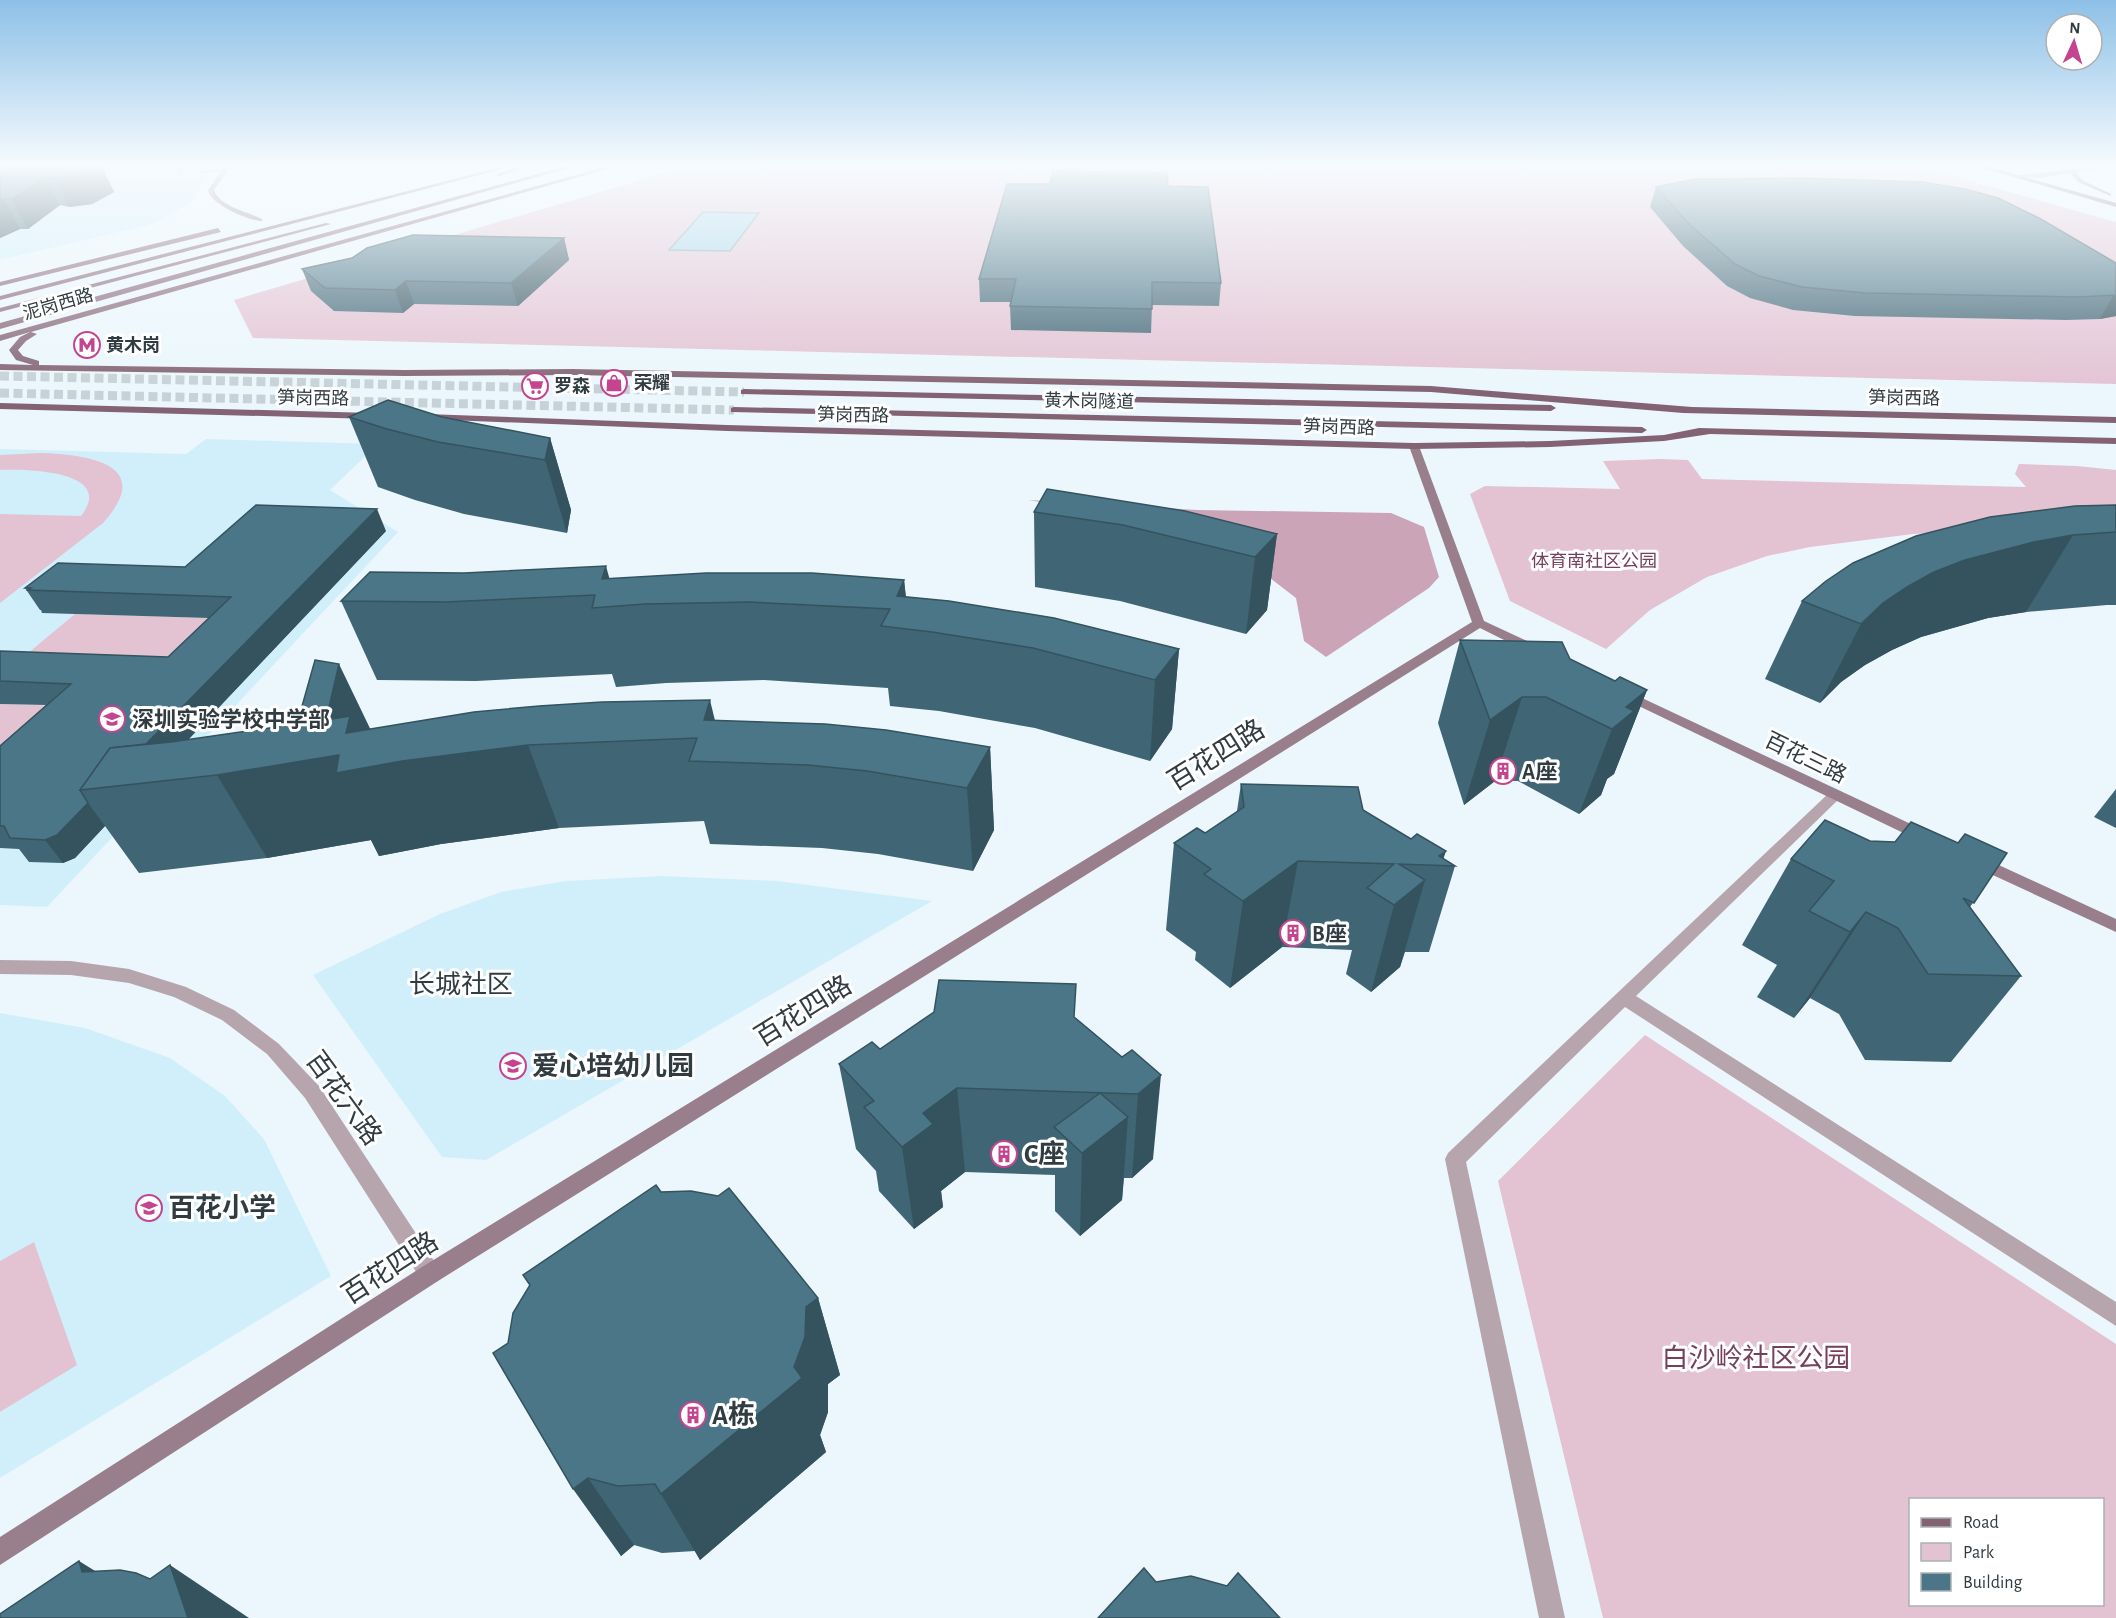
<svg xmlns="http://www.w3.org/2000/svg" width="2116" height="1618" font-family="'Alegreya Sans','Noto Sans SC',sans-serif">
	<rect width="100%" height="100%" fill="#ebf7fc"/>
	<g fill="#d1effb">
		<path d="M0,167h204l-3,4 9,2 -19,29 -39,22 -152,36z"/>
		<path d="M206,439l172,5 -48,46 68,42 -351,375 -47,-2v-456l186,5z"/>
		<path d="M662,876l115,5 155,20 -446,259 -44,-3 -129,-182 127,-61 61,-22 65,-11z"/>
		<path d="M0,1013l85,15 85,30 55,38 39,43 67,137 -331,202z"/>
	</g>
	<g fill="#e3c2d2" fill-rule="evenodd">
		<path d="M685,167h1235l196,55v162l-1863,-46 -19,-38z"/>
		<path d="M42,453c47,2 114,11 61,70l-103,80v-89l81,2c36,-46 -57,-47 -81,-46v-15z"/>
		<path d="M1661,459l27,1 14,19 324,8 -11,-13 4,-10 58,2 39,4v58l-92,-1 -111,7 -103,13 -43,9 -60,21 -57,33 -44,39 -96,-48 -40,-107 15,-8 135,3 -17,-28z"/>
		<path d="M75,614l168,5 -62,61 -178,-6z"/>
		<path d="M0,704l103,3 -103,93z"/>
		<path d="M1645,1035l471,309v274h-513l-105,-437zM1910,1500h192v104h-192z"/>
		<path d="M34,1242l43,123 -77,47v-151z"/>
	</g>
	<path fill="#cca4b8" d="M1029,500l169,10 193,3 33,14 15,50 -10,11 -103,69 -22,-16 -8,-43 -35,-27 -1,-28z"/>
	<path fill="#a6d3e6" stroke="#83a6b4" stroke-width="1.5" d="M703,212l56,1 -29,38 -61,-1z"/>
	<g fill="none" stroke-linecap="round" stroke-linejoin="round">
		<g stroke="#c6d2d7" stroke-width="9" stroke-dasharray="9 4.5" stroke-linecap="butt">
			<path d="M0,376l744,16"/>
			<path d="M0,393l734,17"/>
		</g>
		<g fill="#b7a5ae" fill-rule="evenodd">
			<path d="M181,167h6l-6,6h-4z"/>
			<path d="M225,168l2,3 -26,2 -3,-2z"/>
			<path d="M1835,790l5,2 2,3 -2,3 -204,198 480,306v24l-491,-319 -159,155 99,456h-26l-94,-459 3,-6 382,-361z"/>
			<path d="M0,960l71,1 58,8 57,18 48,23 45,34 40,42 119,181 3,7 -3,7 -8,3 -8,-3 -117,-183 -38,-44 -45,-34 -48,-23 -45,-14 -58,-8 -71,-1z"/>
		</g>
		<g fill="#997f8b" fill-rule="evenodd">
			<path d="M224,167h6l-16,23c5,16 34,22 48,29v2c-13,0 -52,-17 -54,-31z"/>
			<path d="M2093,167h14l-67,11 -27,-2z"/>
			<path d="M1410,444l9,2 65,175 54,25 1,3 -1,3h-10l-48,-24 -1042,653 -438,284v-28l422,-270 1050,-645 -63,-176z"/>
			<path d="M1625,690l303,142 3,4 -3,4h-10l-298,-143 -2,-3z"/>
			<path d="M1977,855l139,64v13l-145,-67 -2,-4 2,-4z"/>
		</g>
		<g fill="#836373" fill-rule="evenodd">
			<path d="M501,167h9l-510,133v-4z"/>
			<path d="M518,167h8l-26,9 -5,-1z"/>
			<path d="M563,167h9l-572,162v-6z"/>
			<path d="M605,167h9l-583,165 6,2 -11,7 -8,9 5,6 16,5v4l365,5 168,-1 859,17 261,21 424,10v6l-433,-10 -252,-21 -859,-17 -168,1 -404,-6v-6l33,1 -17,-5 -7,-10 11,-13 10,-5 -30,9v-6z"/>
			<path d="M1980,167h9l127,36v4z"/>
			<path d="M2075,169l5,1 -3,3 5,7 29,14v2l-33,-14 -8,-9z"/>
			<path d="M326,223l5,1 -331,88v-4z"/>
			<path d="M218,228l3,4 -221,54v-4z"/>
			<path d="M744,389l807,16 5,3 -5,3 -810,-17v-4z"/>
			<path d="M0,403l372,10 5,3 -5,3 -372,-10z"/>
			<path d="M734,407l908,20 5,3 -5,3 -911,-21v-4z"/>
			<path d="M426,414l301,11 687,18 136,-2 114,-6 35,-7 417,10v6l-406,-10 -46,7 -114,6 -136,2 -687,-18 -304,-12v-4z"/>
		</g>
	</g>
	<g fill="#406574">
		<path d="M0,167h102l12,25 -22,12 -23,3 -9,-2 -32,24h-8l-20,9z"/>
		<path d="M1168,186l53,97 -2,23 -67,-1 -1,28 -140,-3 -1,-24 1,-4h-31l-1,-23z"/>
		<path d="M1656,187l460,76v53l-16,3 -34,1 -211,-4 -62,-6 -43,-12 -23,-12 -44,-40 -33,-39z"/>
		<path d="M564,238l5,22 -51,46 -104,-2 -11,9 -69,-2 -23,-20 -9,-22z"/>
		<path d="M349,417h93l108,21 21,72 -4,23 -103,-19 -49,-14 -37,-13z"/>
		<path d="M2116,505v100h-9l-81,7 -38,6 -67,19 -29,13 -27,15 -24,17 -21,21 -55,-24 37,-78z"/>
		<path d="M1034,512l243,22 -10,76 -21,24 -126,-33 -85,-14z"/>
		<path d="M386,531l-198,209 183,-11 344,-8 275,26 4,83 -21,41 -95,-17 -56,-6 -112,-4 -6,-23 -145,7 -118,16 -62,12 -8,-16 -104,18 -128,15 -34,-47 -30,32 -12,5 -34,-1 -10,-13 -19,-1v-102l46,-41 -46,-1v-53l168,6 41,-39 -167,-5 -1,-3h-1l-15,-22 160,-21z"/>
		<path d="M609,578l295,2 2,17 273,52 -7,80 -22,32 -115,-33 -96,-17 -49,-5 -2,-18 -124,-8 -98,3 -50,4 -4,-13 -136,7 -99,-1 -36,-79z"/>
		<path d="M1460,640l110,19 45,22 32,9 -33,84 -7,5 -6,16 -22,19 -61,-33h-23l-31,24 -26,-82z"/>
		<path d="M1241,784l122,26 92,56 -26,86h-24l-5,15 -29,25 -25,-18 6,-24 -70,-3 -52,41 -35,-28 1,-8 -30,-22 8,-87 31,-10 32,-22z"/>
		<path d="M2116,789v39l-22,-11z"/>
		<path d="M1870,841l137,12 -37,54 51,69 -70,86 -86,-2 -26,-46 -29,-16 -16,20 -37,-21 20,-32 -35,-20 49,-86z"/>
		<path d="M1076,1018l46,39 10,-7 21,109 -21,19h-8l-2,22 -42,36 -25,-25v-36l-90,-3 -24,19 2,16 -29,22 -35,-38 -3,-20 -20,-22 -17,-85 41,-15z"/>
		<path d="M661,1192l157,106 22,77 -12,9v28l-8,23 6,17 -126,108 -5,-9 -33,2 -28,-8 -13,11 -113,-213 22,-57 -7,-11z"/>
	</g>
	<g fill="#34535e">
		<path d="M93,167h9l12,25 -22,12 -23,3 -14,-28z"/>
		<path d="M45,177l15,28 -32,24 -16,-30z"/>
		<path d="M4,199l16,30 -20,9v-37z"/>
		<path d="M564,238l5,22 -51,46 -7,-23z"/>
		<path d="M406,281l8,23 -11,9 -8,-23z"/>
		<path d="M2116,295v21l-16,3 13,-23z"/>
		<path d="M550,438l21,72 -4,23 -22,-73z"/>
		<path d="M377,509l9,22 -239,252 -44,5z"/>
		<path d="M1277,534l-10,76 -21,24 9,-77z"/>
		<path d="M2073,535l-47,77 -38,6 -67,19 -29,13 -27,15 -24,17 -21,21 41,-79 22,-21 24,-16 27,-15 31,-12 69,-18z"/>
		<path d="M606,566l11,40 -15,-27z"/>
		<path d="M904,580l5,49 -12,-33z"/>
		<path d="M1179,649l-7,80 -22,32 5,-81z"/>
		<path d="M339,664l39,81 24,16 126,-16 31,83 -118,16 -62,12 -8,-16 -104,18 -50,-83 109,-55z"/>
		<path d="M1647,690l-33,84 -7,5 -6,16 -22,19 33,-85 14,-22z"/>
		<path d="M1522,697l-27,84 -31,24 26,-85z"/>
		<path d="M710,700l15,62 -21,-42z"/>
		<path d="M990,747l4,83 -21,41 -6,-83z"/>
		<path d="M88,803l17,23 -30,32 -12,5 -18,-23z"/>
		<path d="M1446,851l-5,15 -2,-10z"/>
		<path d="M1298,861l-16,86 -52,41 13,-87z"/>
		<path d="M1425,880l-25,87 -29,25 23,-87z"/>
		<path d="M1866,912l-56,86 -16,20 56,-86z"/>
		<path d="M1161,1075l-8,84 -21,19 6,-84z"/>
		<path d="M957,1088l8,84 -24,19 2,16 -29,22 -12,-82 21,-34z"/>
		<path d="M1128,1117l-6,83 -42,36 2,-83z"/>
		<path d="M818,1298l22,77 -12,9v28l-8,23 6,17 -126,108 -39,-66 133,-127 12,-60z"/>
		<path d="M588,1478l46,67 -13,11 -48,-67z"/>
		<path d="M79,1561l92,57 -89,-46z"/>
		<path d="M170,1565l79,53h-61z"/>
	</g>
	<g fill="#4b7687" stroke="#34535e" stroke-width="1.5">
		<path d="M0,167h96l-18,8 -23,4 -10,-2 -33,22h-8l-4,2z"/>
		<path d="M1053,171l114,2 1,13 40,1 13,96 -69,-1v27l-142,-3 6,-27h-37l28,-95h43z"/>
		<path d="M1802,178l120,4 43,7 33,9 41,20 77,45v32l-37,2 -214,-4 -63,-6 -43,-11 -24,-12 -45,-39 -34,-38 39,-8z"/>
		<path d="M413,235l151,3 -53,45 -105,-2 -11,9 -70,-2 -23,-19 50,-11 15,-10z"/>
		<path d="M388,400l54,17 108,21 -5,22 -107,-18 -51,-13 -38,-12z"/>
		<path d="M1047,489l138,22 92,23 -22,23 -132,-32 -89,-13z"/>
		<path d="M256,505l121,4 -231,235 -36,4 -30,42 8,13 -31,32 -12,5 -35,-2 -6,-12h-4v-80l71,-62 -71,-3v-30l168,6 63,-60 -203,-7 3,-2h-6l33,-25 127,4z"/>
		<path d="M2116,505v27l-43,3 -39,7 -69,18 -31,12 -27,15 -24,16 -22,21 -59,-23 24,-20 27,-18 63,-27 74,-19 85,-11z"/>
		<path d="M606,566l-4,13 104,-6h106l92,7 -7,16 52,5 105,17 125,31 -24,31 -122,-32 -101,-16 -51,-6 9,-17 -141,-7 -104,2 -53,4 3,-13 -150,7 -104,-1 29,-29 94,1z"/>
		<path d="M1460,640l102,2 8,17 45,22 5,-4 27,13 -21,17 8,4 -22,18 -66,-32h-24l-32,23z"/>
		<path d="M315,660l24,4 -13,56 24,-4 -4,17 128,-21 65,-6 63,-4 108,-2 -6,20 121,4 61,6 104,17 -23,41 -100,-17 -59,-6 -119,-4 8,-23 -169,7 -126,16 -66,12 3,-18 -122,20 -137,15 30,-42 61,-6 126,-18z"/>
		<path d="M1241,784l117,3 5,23 48,29 6,-5 29,17 -7,5 16,10 -56,-2 26,16 -31,25 -27,-17 27,-24 -96,-3 -55,40 -39,-27 7,-5 -37,-26 23,-15 8,5 39,-26z"/>
		<path d="M1825,820l45,21 25,1 16,-20 47,21 7,-9 42,19 -33,50 -11,-5 58,78 -93,-2 -30,-46 -32,-16 -16,20 -41,-21 25,-30 -43,-22z"/>
		<path d="M939,980l137,4 -2,33 48,40 10,-7 29,25 -23,19 -181,-6 -34,25 10,11 -31,23 -38,-40 10,-6 -35,-37 33,-22 8,7 54,-37z"/>
		<path d="M1100,1093l28,24 -46,36 -28,-26z"/>
		<path d="M656,1185l5,7 30,-1 27,5 11,-8 89,110 -12,9 -1,30 -11,30 8,11 -141,116 -6,-10 -37,2 -30,-8 -15,11 -80,-136 15,-10 5,-30 17,-28 -7,-10z"/>
		<path d="M79,1561l3,11 38,-2 16,3 14,6 20,-14 18,53h-188v-4z"/>
		<path d="M1144,1568l12,14 35,-6 36,10 11,-13 42,45h-182z"/>
	</g>
	<linearGradient id="sky" x2="0" y2="1"><stop stop-color="#8dc0e7"/><stop offset="0.42" stop-color="#f6fbfe"/><stop offset="1" stop-color="#f6fbfe" stop-opacity="0"/></linearGradient>
	<rect width="2116" height="393" fill="url(#sky)"/>
	<defs>
		<symbol id="metro-ring" viewBox="-11 -11 22 22"><circle r="9.5" fill="#fff" stroke="#c4448f" stroke-width="1.5"/><path d="M-5.5 5V-5H-3L0 0L3-5H5.5V5H3V-.5L0 4L-3-.5V5Z" fill="#c4448f"/></symbol>
		<symbol id="shop-ring" viewBox="-11 -11 22 22"><circle r="9.5" fill="#fff" stroke="#c4448f" stroke-width="1.5"/><path d="M-5-2.5h2.3a2.7 3.5 0 0 1 5.4 0H5L5.5 6h-11ZM-1.5-2.5h3a1.5 2.3 0 0 0-3 0Z" fill="#c4448f"/></symbol>
		<symbol id="supermarket-ring" viewBox="-11 -11 22 22"><circle r="9.5" fill="#fff" stroke="#c4448f" stroke-width="1.5"/><path d="M-6-5.5h2.5l.6 2H6L4.5 2H-2.5L-4.4-4H-6ZM-1.5 3.2a1.3 1.3 0 1 0 .1 0ZM3 3.2a1.3 1.3 0 1 0 .1 0Z" fill="#c4448f"/></symbol>
		<symbol id="school-ring" viewBox="-11 -11 22 22"><circle r="9.5" fill="#fff" stroke="#c4448f" stroke-width="1.5"/><path d="M0-5L7-2L0 1L-7-2ZM-4 1L0 2.5L4 1V4Q0 6-4 4Z" fill="#c4448f"/></symbol>
		<symbol id="building-ring" viewBox="-11 -11 22 22"><circle r="9.5" fill="#fff" stroke="#c4448f" stroke-width="1.5"/><path d="M-4-6H4V6H1V3H-1V6H-4ZM-2.5-4.3h1.7v1.8h-1.7ZM.8-4.3h1.7v1.8H.8ZM-2.5-1h1.7V.8h-1.7ZM.8-1h1.7V.8H.8Z" fill="#c4448f"/></symbol>
	</defs>
	<g fill-rule="evenodd">
		<use href="#metro-ring" x="72" y="330" width="30" height="30"/>
		<use href="#shop-ring" x="599" y="368" width="30" height="30"/>
		<use href="#supermarket-ring" x="520" y="371" width="30" height="30"/>
		<use href="#school-ring" x="97" y="704" width="30" height="30"/>
		<use href="#building-ring" x="1488" y="756" width="30" height="30"/>
		<use href="#building-ring" x="1278" y="918" width="30" height="30"/>
		<use href="#school-ring" x="498" y="1051" width="30" height="30"/>
		<use href="#building-ring" x="989" y="1139" width="30" height="30"/>
		<use href="#school-ring" x="134" y="1193" width="30" height="30"/>
		<use href="#building-ring" x="678" y="1400" width="30" height="30"/>
	</g>
	<g text-anchor="middle" stroke-width="6" stroke-linejoin="round" paint-order="stroke">
		<g font-size="18" fill="#313c41" stroke="#fff">
			<text transform="translate(58 304) rotate(-16)" y="6">泥岗西路</text>
			<text transform="translate(313 398) rotate(1)" y="6">笋岗西路</text>
			<text transform="translate(1904 398) rotate(1)" y="6">笋岗西路</text>
			<text transform="translate(1089 401) rotate(1)" y="6">黄木岗隧道</text>
			<text transform="translate(853 415) rotate(1)" y="6">笋岗西路</text>
			<text transform="translate(1339 427) rotate(2)" y="6">笋岗西路</text>
		</g>
		<g font-size="18" font-weight="bold" fill="#313c41" stroke="#fff" text-anchor="start">
			<text x="106" y="351">黄木岗</text>
			<text x="634" y="389">荣耀</text>
			<text x="554" y="392">罗森</text>
		</g>
		<g font-size="18" fill="#76405d" stroke="#fff">
			<text x="1594" y="567">体育南社区公园</text>
		</g>
		<g font-size="22" font-weight="bold" fill="#313c41" stroke="#fff" text-anchor="start">
			<text x="132" y="727">深圳实验学校中学部</text>
			<text x="1522" y="779">A座</text>
			<text x="1312" y="941">B座</text>
		</g>
		<g font-size="22" fill="#313c41" stroke="#fff">
			<text transform="translate(1806 757) rotate(26)" y="8">百花三路</text>
		</g>
		<g font-size="26" fill="#313c41" stroke="#fff">
			<text x="461" y="993">长城社区</text>
		</g>
		<g font-size="27" fill="#313c41" stroke="#fff">
			<text transform="translate(1216 755) rotate(-32)" y="9">百花四路</text>
			<text transform="translate(803 1011) rotate(-32)" y="9">百花四路</text>
			<text transform="translate(344 1098) rotate(54)" y="9">百花六路</text>
			<text transform="translate(390 1268) rotate(-33)" y="9">百花四路</text>
		</g>
		<g font-size="27" font-weight="bold" fill="#313c41" stroke="#fff" text-anchor="start">
			<text x="532" y="1075">爱心培幼儿园</text>
			<text x="1024" y="1163">C座</text>
			<text x="168" y="1217">百花小学</text>
			<text x="712" y="1424">A栋</text>
		</g>
		<g font-size="27" fill="#76405d" stroke="#fff">
			<text x="1756" y="1367">白沙岭社区公园</text>
		</g>
	</g>
	<rect x="1909" y="1498" width="195" height="108" fill="#ffffff" stroke="#adb1b3" stroke-width="1.5"/>
	<rect x="1921" y="1518" width="30" height="9" fill="#836373" stroke="#adb1b3" stroke-width="1.5"/>
	<text x="1963" y="1528" font-size="18" fill="#313c41">Road</text>
	<rect x="1921" y="1543" width="30" height="18" fill="#e3c2d2" stroke="#adb1b3" stroke-width="1.5"/>
	<text x="1963" y="1558" font-size="18" fill="#313c41">Park</text>
	<rect x="1921" y="1573" width="30" height="18" fill="#4b7687" stroke="#adb1b3" stroke-width="1.5"/>
	<text x="1963" y="1588" font-size="18" fill="#313c41">Building</text>
	<g transform="translate(2074 42) rotate(4)"><circle r="28" fill="#ffffff" stroke="#adb1b3" stroke-width="1.5"/>
	<path d="M0-4.5L10 22L0 15L-10 22Z" fill="#c4448f"/>
	<text y="-9" font-size="16" font-weight="bold" text-anchor="middle" fill="#313c41">N</text>
	</g>
</svg>
